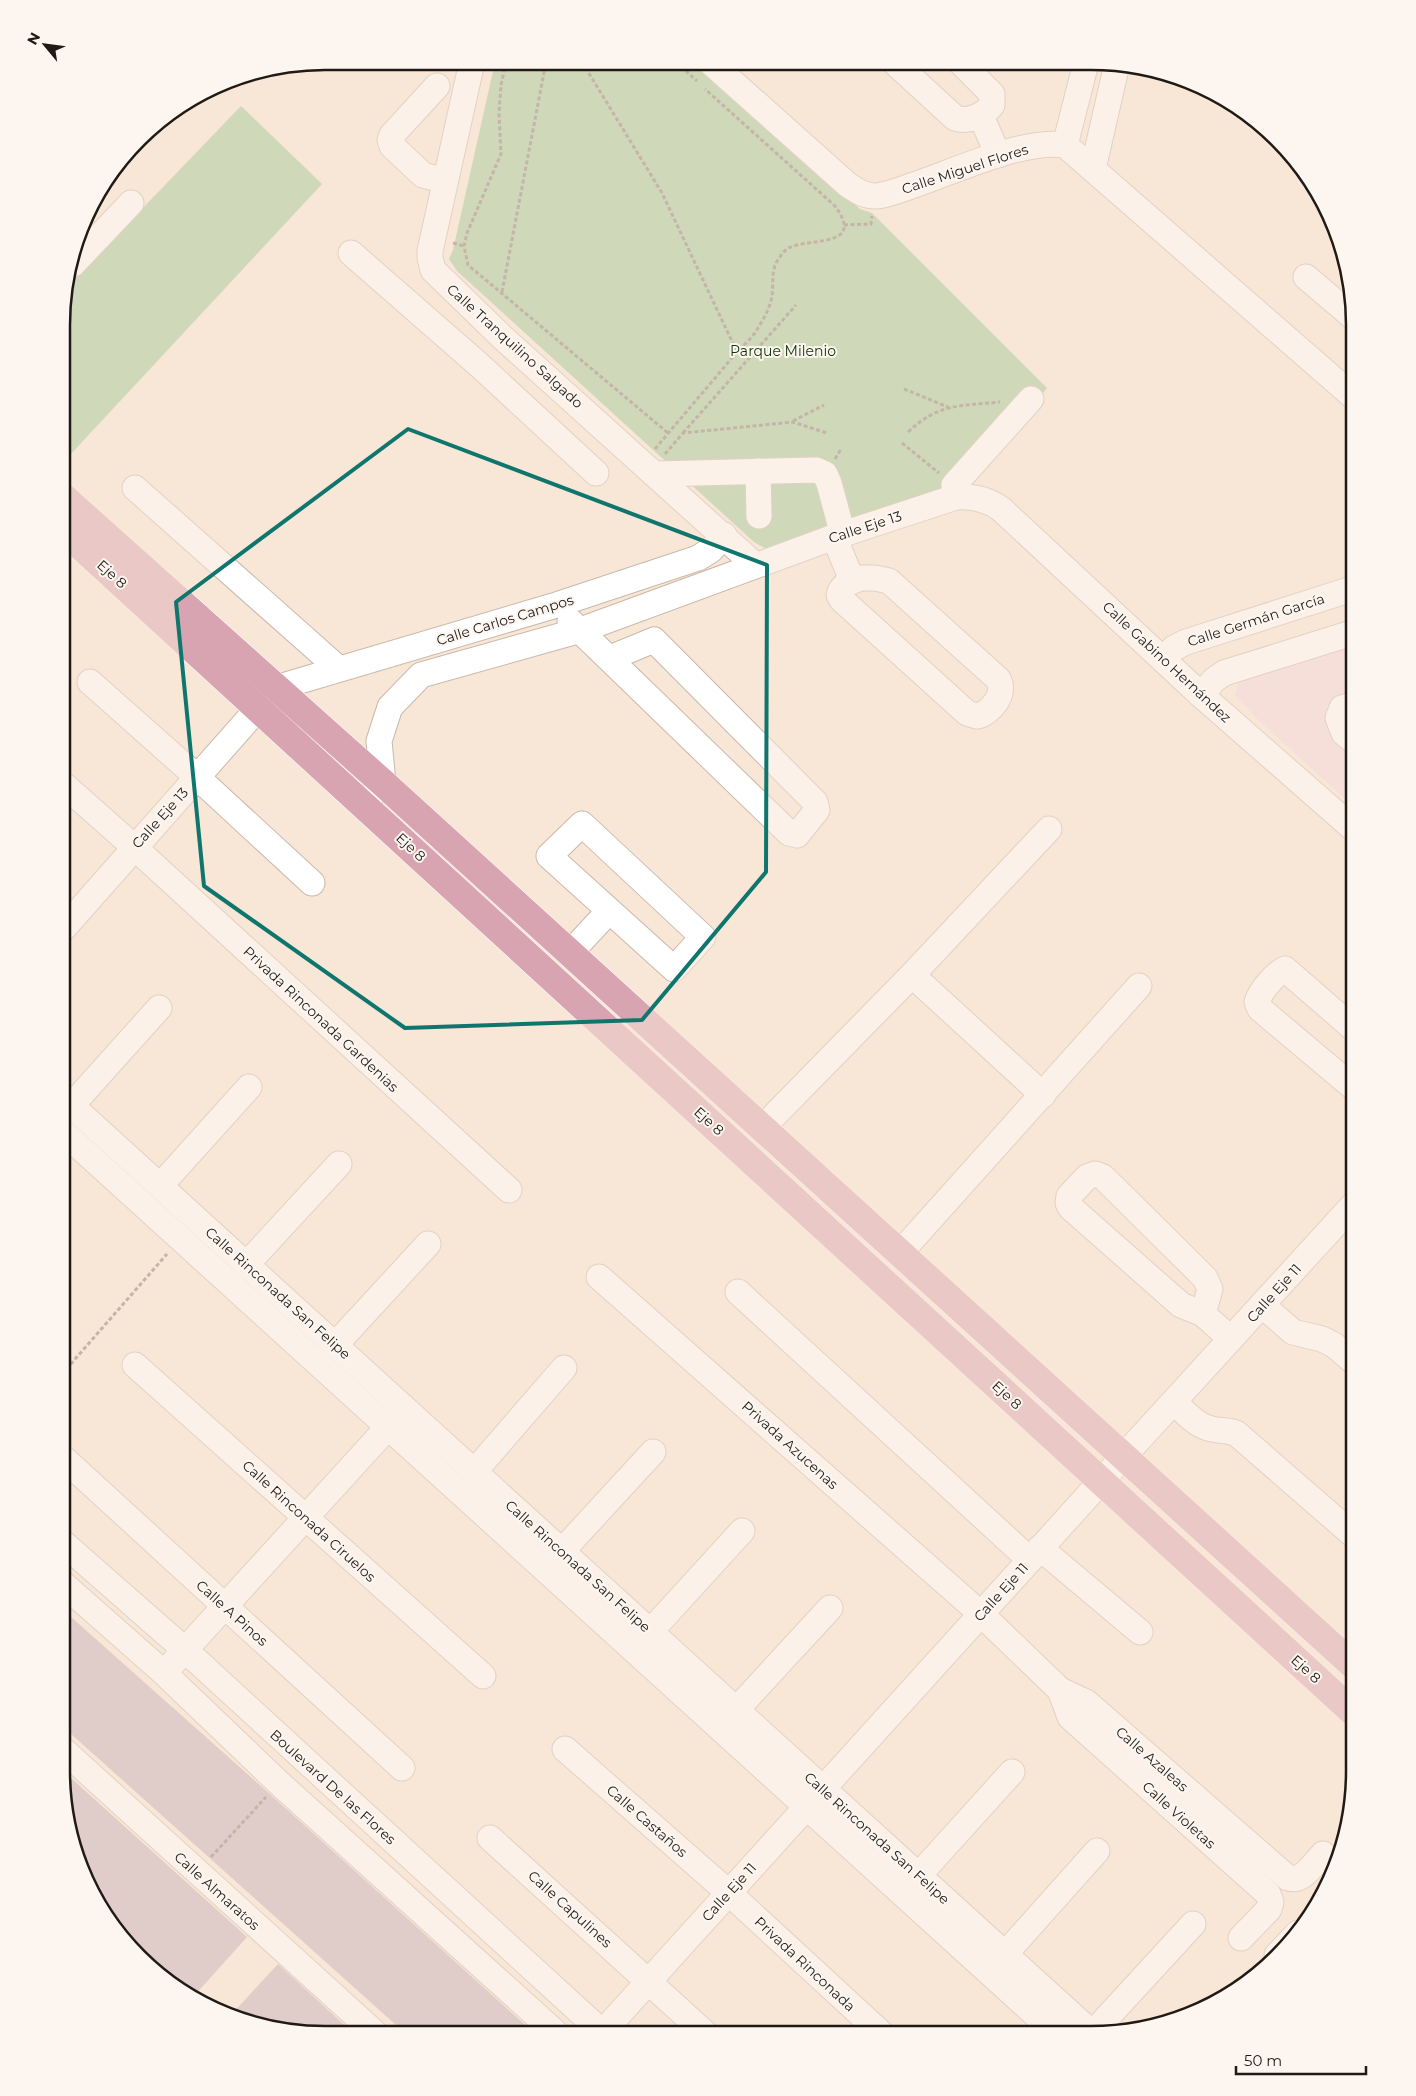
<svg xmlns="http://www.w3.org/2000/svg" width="1416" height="2096" font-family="Montserrat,sans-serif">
	<rect width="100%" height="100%" fill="#f8e6d7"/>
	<path fill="#f3d8db" d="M1355,643v165l-98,-89 -22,-24 3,-11 14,-8z"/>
	<g fill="#9dc896">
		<path d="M495,62h200l165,147 12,4 175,175 -80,99 -199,63 -14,-8 -297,-271 -8,-12 4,-9z"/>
		<path d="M241,106l81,78 -253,272 -6,-5 1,-161z"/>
	</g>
	<g fill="#c3adb7">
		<path d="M62,1609l200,178 272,246h-129l-344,-308z"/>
		<path d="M61,1769l186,168 -54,60 -27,-16 -50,-49 -35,-60z"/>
		<path d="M278,1964l75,69h-62l-61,-17z"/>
	</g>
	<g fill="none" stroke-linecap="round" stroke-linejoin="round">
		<defs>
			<g id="minor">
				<path d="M472,62l-42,189v7l3,12 69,67 253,228"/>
				<path d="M710,62l138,123c9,6 16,11 28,11 14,-1 28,-8 41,-12 40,-14 107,-45 148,-39l290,253"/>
				<path d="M895,63l60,55c14,5 29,-3 37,-13v-11l-31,-31"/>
				<path d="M437,86l-45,49 -2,5 2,6 31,29 22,6"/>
				<path d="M981,116l17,39"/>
				<path d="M1065,145l21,-82"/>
				<path d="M1093,169l24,-105"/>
				<path d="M351,253l127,111 118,109"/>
				<path d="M73,264l58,-61"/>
				<path d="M1306,277l47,40"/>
				<path d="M758,471l1,45"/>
				<path d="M657,474l159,-4 9,4 4,9 14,52"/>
				<path d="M135,488l204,181"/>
				<path d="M956,497l-2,-12 77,-86"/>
				<path d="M834,537l18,43"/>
				<path d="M861,578h14l14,3 109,98c9,14 -7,34 -21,37l-10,-3 -125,-113 -3,-5c2,-10 12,-14 22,-17z"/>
				<path d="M570,621l219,212 8,2 20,-25 -2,-8 -161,-162 -44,18"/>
				<path d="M1163,659l11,-11 12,-6 169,-54"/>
				<path d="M90,682l107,95 115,106"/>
				<path d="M1201,695l13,-15 10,-7 131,-41"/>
				<path d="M1355,742l-11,-9 -6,-15 4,-10 13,-4"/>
				<path d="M63,784l71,63 375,343"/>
				<path d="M374,793l9,-10 -4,-42 11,-34 31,-32 160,-45 253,-93 122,-40c17,-1 31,2 45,12l200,186 154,135"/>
				<path d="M582,824l121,113 -29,32 -125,-113z"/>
				<path d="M63,929l213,-241 277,-82 145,-48 13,-8 13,-15"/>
				<path d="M570,953l39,-42"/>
				<path d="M912,975l137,-146"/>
				<path d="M1354,1088l-94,-79 -3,-7c4,-12 17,-27 28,-33l69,60"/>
				<path d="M62,1097l1031,937"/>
				<path d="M72,1105l87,-97"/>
				<path d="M762,1128l150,-153 131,120"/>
				<path d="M62,1131l996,904"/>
				<path d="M160,1186l89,-99"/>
				<path d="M900,1253l239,-267"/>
				<path d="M246,1265l93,-101"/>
				<path d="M599,1277l382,337 79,76 26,12 202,176c15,5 26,-15 35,-24"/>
				<path d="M738,1292l292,268"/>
				<path d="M1262,1305l31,27 29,7 12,6 20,17"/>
				<path d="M1203,1314l7,-25 -5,-11 -102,-101 -8,-3 -8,3 -18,19 -1,7 3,5 110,97 22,9 28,25"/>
				<path d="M335,1345l93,-101"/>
				<path d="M135,1365l348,311"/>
				<path d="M1174,1402c10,9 20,22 34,26 9,3 19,2 28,5l115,100"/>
				<path d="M62,1457l340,311"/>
				<path d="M474,1472l90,-104"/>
				<path d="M62,1542l123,108 418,383"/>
				<path d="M1040,1548l100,84"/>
				<path d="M562,1551l91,-99"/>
				<path d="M62,1583l102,90 115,110 277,250"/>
				<path d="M650,1632l92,-101"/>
				<path d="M174,1662l226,-248"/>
				<path d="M1060,1690l10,27 198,177 3,8 -2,7 -28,29"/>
				<path d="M736,1710l94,-102"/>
				<path d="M61,1748l314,285"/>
				<path d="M565,1749l164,144 153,141"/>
				<path d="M490,1838l216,196"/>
				<path d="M918,1876l94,-104"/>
				<path d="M1005,1954l92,-103"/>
				<path d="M1277,1955l21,-22"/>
				<path d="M602,2033l521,-576 231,-253"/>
				<path d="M1092,2034l101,-110"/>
			</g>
			<g id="major">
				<path d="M63,497l320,286 971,883"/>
				<path d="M63,530c432,393 860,790 1291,1183"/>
			</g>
		</defs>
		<use href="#minor" stroke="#cab9aa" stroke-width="27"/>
		<use href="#major" stroke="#fff" stroke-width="29"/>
		<g stroke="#867a70" stroke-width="3" stroke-dasharray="4 2.5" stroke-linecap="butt">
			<path d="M506,62l-5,23 -2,28 2,41 -34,79 -3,13 4,19 200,168"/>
			<path d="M582,62l80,131 75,159"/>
			<path d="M676,62l21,19"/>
			<path d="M844,225l27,-1 1,-8"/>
			<path d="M453,243l11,3"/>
			<path d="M502,292l44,-230"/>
			<path d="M904,389l44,18"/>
			<path d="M793,421l31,-16"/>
			<path d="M908,432c31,-29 52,-26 92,-30"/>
			<path d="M683,433l113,-128"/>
			<path d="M902,443l37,30"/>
			<path d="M655,449c25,-30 51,-60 76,-90 8,-10 21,-20 27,-31 6,-10 12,-20 14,-32 2,-14 -2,-27 8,-39 2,-4 7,-9 11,-10 22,-9 74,0 44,-41l-130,-117"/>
			<path d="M665,454l18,-21 110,-11 34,11"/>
			<path d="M835,459l6,-10"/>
			<path d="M62,1374l105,-120"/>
			<path d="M211,1857l55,-60"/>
		</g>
		<use href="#minor" stroke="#fff" stroke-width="25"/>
		<use href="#major" stroke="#d9a4b2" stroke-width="28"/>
	</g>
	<path d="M0 0H1416V2096H0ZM408,429l359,136 -1,307 -124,148 -237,8 -201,-142 -28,-284z" fill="#f8e6d7" fill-opacity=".55" fill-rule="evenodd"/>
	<path fill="none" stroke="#0f766e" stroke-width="4" stroke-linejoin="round" d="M408,429l359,136 -1,307 -124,148 -237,8 -201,-142 -28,-284z"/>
	<g text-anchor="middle" stroke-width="4" stroke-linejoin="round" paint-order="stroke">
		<g font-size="14" fill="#201a14" stroke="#fdf6f0">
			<text transform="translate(965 169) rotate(-18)" y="5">Calle Miguel Flores</text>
			<text transform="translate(515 346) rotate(42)" y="5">Calle Tranquilino Salgado</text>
			<text transform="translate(865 527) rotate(-18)" y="5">Calle Eje 13</text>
			<text transform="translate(112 574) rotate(42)" y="5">Eje 8</text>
			<text transform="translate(505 620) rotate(-17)" y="5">Calle Carlos Campos</text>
			<text transform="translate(1256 620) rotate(-18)" y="5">Calle Germán García</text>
			<text transform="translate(1167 662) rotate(43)" y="5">Calle Gabino Hernández</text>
			<text transform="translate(160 818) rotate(-48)" y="5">Calle Eje 13</text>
			<text transform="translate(411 847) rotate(43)" y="5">Eje 8</text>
			<text transform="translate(321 1019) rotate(43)" y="5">Privada Rinconada Gardenias</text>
			<text transform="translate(709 1121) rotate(42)" y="5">Eje 8</text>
			<text transform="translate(278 1293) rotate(42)" y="5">Calle Rinconada San Felipe</text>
			<text transform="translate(1274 1293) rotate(-48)" y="5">Calle Eje 11</text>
			<text transform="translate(1007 1395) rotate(43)" y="5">Eje 8</text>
			<text transform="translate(790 1445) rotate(42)" y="5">Privada Azucenas</text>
			<text transform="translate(309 1521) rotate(42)" y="5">Calle Rinconada Ciruelos</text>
			<text transform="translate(578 1566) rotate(42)" y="5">Calle Rinconada San Felipe</text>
			<text transform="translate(1001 1592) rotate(-48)" y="5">Calle Eje 11</text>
			<text transform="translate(232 1613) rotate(42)" y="5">Calle A Pinos</text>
			<text transform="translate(1306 1669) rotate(42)" y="5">Eje 8</text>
			<text transform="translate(1152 1759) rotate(41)" y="5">Calle Azaleas</text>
			<text transform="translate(333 1787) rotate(42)" y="5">Boulevard De las Flores</text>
			<text transform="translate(1179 1815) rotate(42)" y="5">Calle Violetas</text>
			<text transform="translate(647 1821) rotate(41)" y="5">Calle Castaños</text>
			<text transform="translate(877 1838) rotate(42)" y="5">Calle Rinconada San Felipe</text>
			<text transform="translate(217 1891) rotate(42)" y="5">Calle Almaratos</text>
			<text transform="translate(729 1892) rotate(-48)" y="5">Calle Eje 11</text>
			<text transform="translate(570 1909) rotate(42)" y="5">Calle Capulines</text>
			<text transform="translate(805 1964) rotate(43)" y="5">Privada Rinconada</text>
		</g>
		<g font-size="14" fill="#0e3507" stroke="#fdf6f0">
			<text x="783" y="356">Parque Milenio</text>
		</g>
	</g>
	<path d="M0 0H1416V2096H0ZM325 70H1091A255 255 0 0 1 1346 325V1771A255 255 0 0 1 1091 2026H325A255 255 0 0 1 70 1771V325A255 255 0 0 1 325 70Z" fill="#fdf6f0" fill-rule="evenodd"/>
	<path fill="none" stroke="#201a14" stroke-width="2.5" d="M325 70H1091A255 255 0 0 1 1346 325V1771A255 255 0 0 1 1091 2026H325A255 255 0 0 1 70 1771V325A255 255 0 0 1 325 70Z"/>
	<g transform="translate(45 45) rotate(299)" stroke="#fdf6f0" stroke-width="4" paint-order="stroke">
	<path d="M0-4L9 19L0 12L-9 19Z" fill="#201a14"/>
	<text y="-8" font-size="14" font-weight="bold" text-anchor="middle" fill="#201a14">N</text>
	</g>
	<path d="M1236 2066v8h130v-8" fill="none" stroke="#201a14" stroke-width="2.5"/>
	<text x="1244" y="2066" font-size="15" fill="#201a14" stroke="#fdf6f0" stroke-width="4" paint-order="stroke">50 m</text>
</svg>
